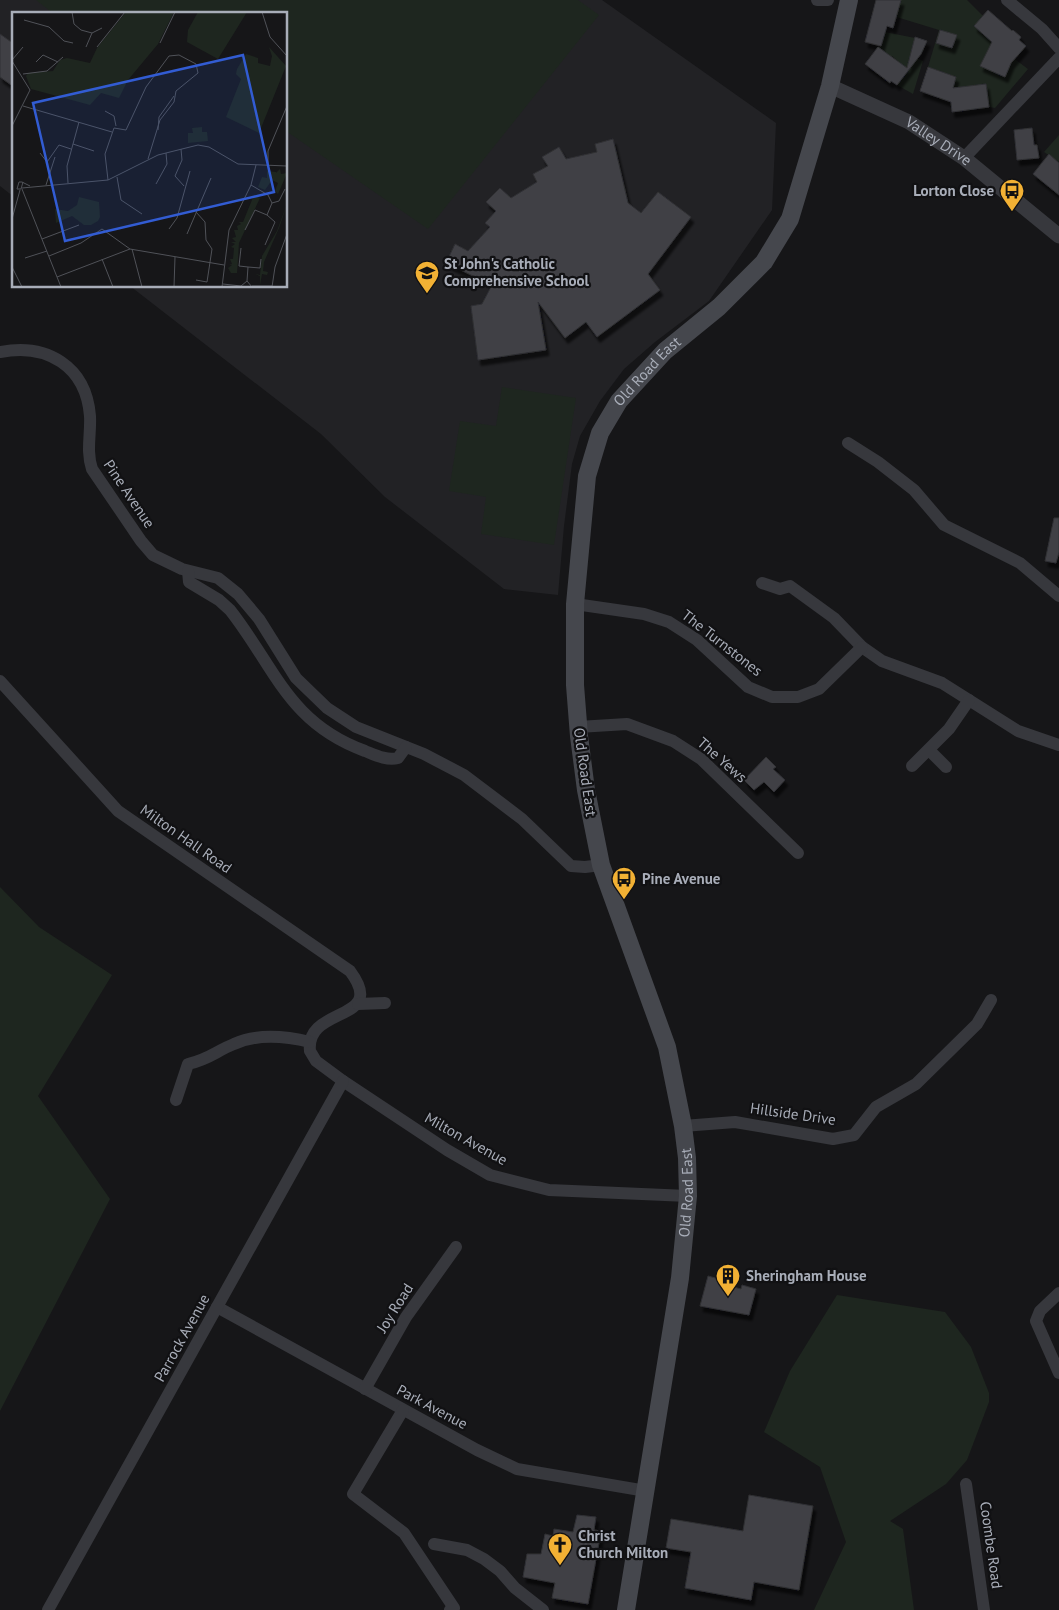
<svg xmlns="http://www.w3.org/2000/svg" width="1059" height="1610" font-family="'PT Sans',sans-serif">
	<defs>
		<filter id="shadow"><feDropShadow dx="3" dy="5.5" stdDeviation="1" flood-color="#0009"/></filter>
	</defs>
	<rect width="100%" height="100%" fill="#161618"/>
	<path fill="#222225" d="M0,0h602l174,123 -4,87 -63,91 -54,41 -31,27 -24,32 -20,35 -8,28 -8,62 -6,69 -54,-6 -119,-92 -64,-63 -191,-148h156v-272h-272v183l-14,-11z"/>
	<g fill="#1e261f">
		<path d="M36,0h542l21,15 -171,214 -142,-98v-117h-232z"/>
		<path d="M901,0h66l16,16 8,25 37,28 -33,39 -6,-1 -3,-23 -36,6 6,-13 -28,-10 11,-37 -49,-15z"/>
		<path d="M885,32l40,8 -3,10 -11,6 12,5 -10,33 -16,-9 10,-13 -10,-8 1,-3 -6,-5 -3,4 -13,-11v-2h5z"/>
		<path d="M1059,135v27l-15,-10z"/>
		<path d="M502,387l74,11 -22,147 -73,-11 5,-37 -37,-6 11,-70 36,5z"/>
		<path d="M0,887l39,40 73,48 -74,121 72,103 -110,212z"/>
		<path d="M837,1295l108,17 26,35 18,46v9l-22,58 -21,24 -56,37 13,8 11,81h-100l32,-68 -26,-75 -56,-35 26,-61z"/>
	</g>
	<g fill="#404145" stroke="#303034" filter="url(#shadow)">
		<path d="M876,0h25l-8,28 -6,-2 -6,20 -16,-4z"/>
		<path d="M988,10l24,21 1,-1 8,7 -2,3 7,6 -15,17 -6,14 -25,-11 12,-24 -18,-16z"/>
		<path d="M940,30l17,5 -5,13 -16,-5z"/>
		<path d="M0,34l14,10v43l-14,-10z"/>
		<path d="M915,37l12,4 -6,13 -24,31 -6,-4 -1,2 -25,-19 13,-17 29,21z"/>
		<path d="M928,67l28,10 -3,11 33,-4 3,23 -37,5 -1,-10 -31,-11z"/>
		<path d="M1032,128l2,17h3l2,13 -22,2 -3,-30z"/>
		<path d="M613,139l15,64 13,10 17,-21 33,25 -43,57 12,16 -63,47 -11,-15 -21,16 -27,-36 8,48 -68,10 -7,-54 11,-2 10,-19 -46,-22 9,-19 13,7 22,-24 -5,-4 11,-12 -10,-9 14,-14 11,10 26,-16 -4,-8 15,-8 -6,-9 17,-10 7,12 31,-7 -2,-8z"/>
		<path d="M1049,154l10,9v32l-26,-21z"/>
		<path d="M1054,518h5v34l-3,11 -11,-2z"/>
		<path d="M766,757l10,10 -3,2 12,11 -11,12 -10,-10 -10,8 -10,-10z"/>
		<path d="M708,1276l11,3 -1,4 23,6 1,-4 14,4 -7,26 -49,-9z"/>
		<path d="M749,1495l64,11 -14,84 -45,-8 -3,18 -66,-12 6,-36 -25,-4 5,-29 72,12z"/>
		<path d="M577,1515l19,2 -2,13 7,1 -13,73 -36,-6 3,-15 -32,-6 4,-23h14l4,-20 8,2 1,-7 19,3z"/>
	</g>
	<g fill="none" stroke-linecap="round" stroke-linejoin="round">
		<g stroke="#37383d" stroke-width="12">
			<path d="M817,0h11"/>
			<path d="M1007,0l35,29 17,19"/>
			<path d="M964,158l95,-100"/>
			<path d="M0,352c47,-9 86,14 90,64 1,18 -4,35 2,53l49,72 12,14 29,14 36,9 20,16 21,25 37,59 31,30 29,19 68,27 40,21 58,44 49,47 14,1 16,-2"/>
			<path d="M848,443l30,19 36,28 30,35 76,38 39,33"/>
			<path d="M188,571l1,11 30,18 11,10c45,57 58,113 135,141 10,4 22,10 33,7l8,-11"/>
			<path d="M762,583l18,6 10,-3 44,32 28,29 20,14 60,22 76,48 41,14"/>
			<path d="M575,604l69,10 25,8 28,18 51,47 24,10h26l21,-8 43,-42"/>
			<path d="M0,681l118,130 232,160c39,52 -45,34 -40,80l6,10 27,20 104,69 43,25 59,15 139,6"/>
			<path d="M578,727l49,-3 46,17 28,18 97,94"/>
			<path d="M929,750l17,17"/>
			<path d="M912,766l37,-37 20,-29"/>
			<path d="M358,1004l27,-1"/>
			<path d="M176,1100l12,-36c22,-5 28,-13 46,-20 24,-11 51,-8 76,-2"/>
			<path d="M683,1126l52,-4 98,17 21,-4 22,-28 40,-23 61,-60 14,-24"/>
			<path d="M1059,1293l-19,18 -4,10 23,52"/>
			<path d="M217,1307l260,143 40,19 129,22"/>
			<path d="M365,1389l41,-72 50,-70"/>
			<path d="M403,1410l-50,84 51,39 50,75 -4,2"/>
			<path d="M966,1484l18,126"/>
			<path d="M434,1544l33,6 17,9 16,12 15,17 28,22"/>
			<path d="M48,1610l295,-529"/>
		</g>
		<path stroke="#37383d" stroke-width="15" id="s1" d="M830,86l79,36 55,36 95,78"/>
		<path stroke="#45474d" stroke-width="18" id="s2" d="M626,1610l54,-332 8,-82 -1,-38 -4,-32 -16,-79 -66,-182 -15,-75 -7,-54 -4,-51v-81l12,-128 13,-43 19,-32 46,-50 54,-44 45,-45 26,-43 40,-133 19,-86"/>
	</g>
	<defs>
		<symbol id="bus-pin" viewBox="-11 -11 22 30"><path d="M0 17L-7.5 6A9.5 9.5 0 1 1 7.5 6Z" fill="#f2b134" stroke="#111113"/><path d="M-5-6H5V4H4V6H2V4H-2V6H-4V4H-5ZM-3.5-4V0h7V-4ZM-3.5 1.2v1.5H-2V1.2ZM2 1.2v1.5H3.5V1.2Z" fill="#111"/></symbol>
		<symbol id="school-pin" viewBox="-11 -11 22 30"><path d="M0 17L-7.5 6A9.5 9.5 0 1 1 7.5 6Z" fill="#f2b134" stroke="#111113"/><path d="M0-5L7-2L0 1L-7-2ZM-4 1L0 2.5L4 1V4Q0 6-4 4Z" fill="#111"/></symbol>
		<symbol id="building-pin" viewBox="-11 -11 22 30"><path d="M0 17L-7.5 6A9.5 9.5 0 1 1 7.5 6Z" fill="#f2b134" stroke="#111113"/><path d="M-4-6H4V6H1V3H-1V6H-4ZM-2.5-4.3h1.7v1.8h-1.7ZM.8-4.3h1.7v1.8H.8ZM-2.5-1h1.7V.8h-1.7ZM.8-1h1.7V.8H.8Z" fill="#111"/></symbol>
		<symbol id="church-pin" viewBox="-11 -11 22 30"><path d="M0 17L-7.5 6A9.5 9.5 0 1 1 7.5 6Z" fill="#f2b134" stroke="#111113"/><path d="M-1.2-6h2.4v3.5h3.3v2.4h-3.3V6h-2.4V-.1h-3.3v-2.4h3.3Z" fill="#111"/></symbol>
	</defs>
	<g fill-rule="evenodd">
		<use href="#bus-pin" x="998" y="177" width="28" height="38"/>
		<use href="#school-pin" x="413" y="259" width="28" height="38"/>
		<use href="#bus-pin" x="610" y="865" width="28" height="38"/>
		<use href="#building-pin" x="714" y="1262" width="28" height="38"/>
		<use href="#church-pin" x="546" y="1531" width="28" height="38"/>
	</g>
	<g text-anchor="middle" stroke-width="4.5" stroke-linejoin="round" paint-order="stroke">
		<g font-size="15" fill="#a8adb8" stroke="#111113">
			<text dy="5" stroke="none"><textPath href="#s1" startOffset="122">Valley Drive</textPath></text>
			<text dy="5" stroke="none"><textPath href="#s2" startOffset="1278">Old Road East</textPath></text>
			<text transform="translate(129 494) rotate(56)" y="5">Pine Avenue</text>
			<text transform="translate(722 643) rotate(38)" y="5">The Turnstones</text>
			<text transform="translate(722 760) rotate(41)" y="5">The Yews</text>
			<text transform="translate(585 772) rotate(82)" y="5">Old Road East</text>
			<text transform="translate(186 839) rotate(35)" y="5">Milton Hall Road</text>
			<text transform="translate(793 1114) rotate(8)" y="5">Hillside Drive</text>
			<text transform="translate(466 1139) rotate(29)" y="5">Milton Avenue</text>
			<text dy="5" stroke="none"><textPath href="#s2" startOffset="422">Old Road East</textPath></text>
			<text transform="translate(395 1308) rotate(-58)" y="5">Joy Road</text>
			<text transform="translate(182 1338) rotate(-61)" y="5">Parrock Avenue</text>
			<text transform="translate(432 1407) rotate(28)" y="5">Park Avenue</text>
			<text transform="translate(991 1545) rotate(82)" y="5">Coombe Road</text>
		</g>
		<g font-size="15" font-weight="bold" fill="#a8adb8" stroke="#111113" text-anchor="start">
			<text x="994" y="196" text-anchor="end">Lorton Close</text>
			<text x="444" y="269">St John's Catholic<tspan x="444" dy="17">Comprehensive School</tspan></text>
			<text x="642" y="884">Pine Avenue</text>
			<text x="746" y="1281">Sheringham House</text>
			<text x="578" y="1541">Christ<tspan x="578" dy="17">Church Milton</tspan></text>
		</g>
	</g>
	<g transform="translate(12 12)">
		<rect width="275" height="275" fill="#161618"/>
		<path d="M114,0h48l-16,32 -30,36 -9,18 -18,-5 -11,12 -59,-16 -5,-13 2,-3 25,-2 7,-11 7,-2 23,5 7,-15zM186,0h49l-29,47 -31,-17 1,-12zM257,35l17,19 -27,67 -33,-16 15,-38 -5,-5 1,-5 9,-15 12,4v5l12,3 2,-10zM190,115v5h5l1,9 -20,2v-10h5l-1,-5zM264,157v4l4,-4 1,5 6,-1 -9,21 -3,-3 3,-8 -6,-3 -7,10 -7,-3 4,-10 5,1v-7l9,1zM242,183l6,3 -21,45 -2,30h-6l-3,-5 4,-3 -3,-1h3l-2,-5h3l1,-11 -3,-1 4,-3 -4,-2h5l-4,-4 4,-1 -2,-7h4l-1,-4 4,-2 -2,-2h4zM67,185l20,5 1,15 -2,4 -7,4h-7l-12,-9 -16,7 -1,-14 13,2 9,-6zM275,192l-8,24 -15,34 -1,9 5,1 -1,3 -5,-1 -2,11v-9l-5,-2 5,1 2,-19 15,-25z" fill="#1e261f"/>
		<path fill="none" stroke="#505258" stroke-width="1" d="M60,0l2,12 7,6 11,3 10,-5M250,0l8,25 17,19M12,8l25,7 15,14 9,2M148,31l15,-31M74,35l6,-14M85,35l28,-35M0,48l11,-13M0,49l18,29 -18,36M24,50l7,-7 15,7M11,62l24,-3 16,-14M11,94l89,26M93,99l9,5 2,10M146,118l1,-13 15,-21M61,132l21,7M169,137l1,11 -7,16 9,10M28,141l7,9 12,-17 12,4M256,153v-14l19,-45M105,165l4,23 21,14M96,168l-3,-26 9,-26 12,2 20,-43 23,-31 10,-1 17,9 2,9 -22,18 -2,11 -14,18 -12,39M11,170l-2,7h-4l2,-7h3l8,4M56,171l-1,-17 12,-44M144,172l11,-20 -1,-11M34,173l9,-28M239,173l17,10 4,8M10,176l86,-8 50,-25 40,-10 11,2 29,17 49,2M10,177l39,98M0,207l8,-29M157,217l8,-11 13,-47M233,218l10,-20 12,5M175,222l24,-56M30,227l37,-14M253,233l10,-23 -8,-7 5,-12 7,-2 6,-12M229,236l-2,18 9,1M120,237l10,38M37,244l32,-13 21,-14 28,20 94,16M13,246l22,-7M90,247l11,28M0,255l10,20M45,265l73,-28M184,268l11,2 5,-33 -6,-9 -1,-18 -9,-10M235,269l1,-14 12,1 1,-9M211,272l18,2M229,274l6,-5 5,6M240,274h20M162,275l1,-30M210,275l7,-57 22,-45 5,-20M260,275l3,-20 12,-33"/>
		<path fill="#325cd3" fill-opacity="0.15" stroke="#325cd3" stroke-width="2.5" d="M231,43l31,137 -209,49 -32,-138z"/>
		<rect width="275" height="275" fill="none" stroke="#a8adb8" stroke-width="2.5"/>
	</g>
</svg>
